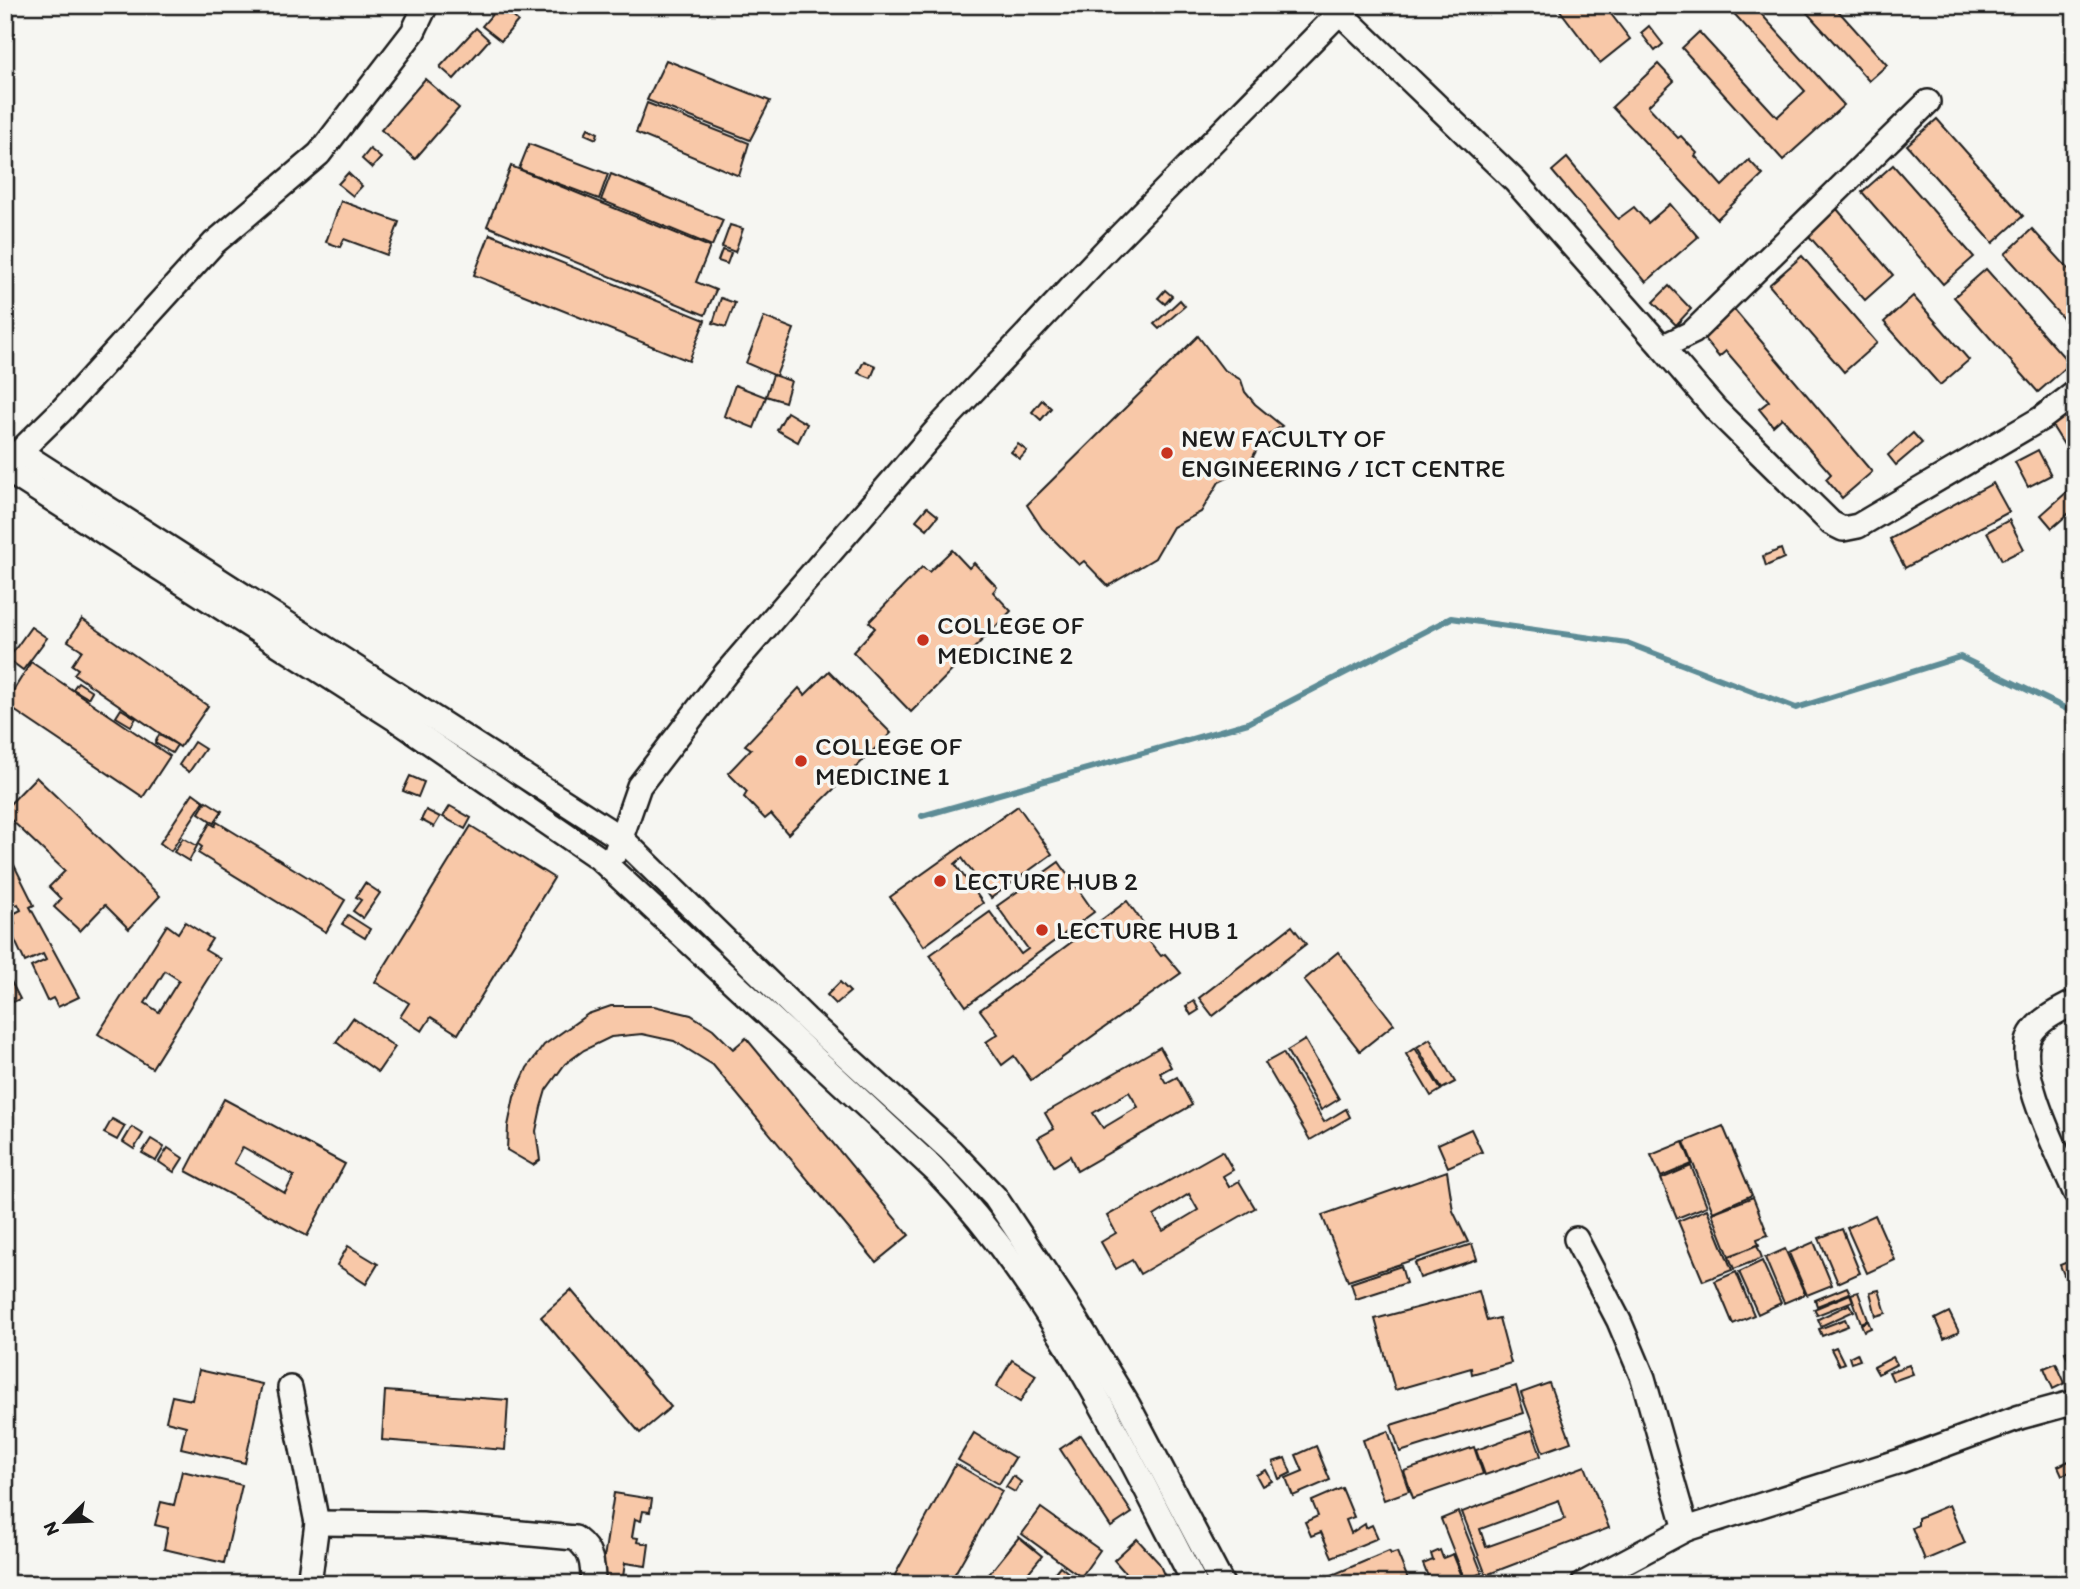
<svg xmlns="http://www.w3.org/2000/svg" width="2080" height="1589" font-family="Itim,sans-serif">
	<rect width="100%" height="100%" fill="#f6f6f2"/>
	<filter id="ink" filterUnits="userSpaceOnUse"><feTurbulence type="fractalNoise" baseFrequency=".0143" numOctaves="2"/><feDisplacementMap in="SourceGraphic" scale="14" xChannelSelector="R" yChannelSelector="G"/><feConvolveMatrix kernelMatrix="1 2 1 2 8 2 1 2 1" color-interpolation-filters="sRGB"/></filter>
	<g filter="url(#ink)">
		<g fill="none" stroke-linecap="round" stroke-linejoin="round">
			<path stroke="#5d8c96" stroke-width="6" d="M922,816l326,-93 203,-105 176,25 169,65 164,-51 115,56"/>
		</g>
		<g fill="#f8c8a8" stroke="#1c1c1c" stroke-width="2" fill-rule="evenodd">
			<path d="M500,5l18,16 -17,20 -19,-15z"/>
			<path d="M1556,5h48l26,34 -30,24z"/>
			<path d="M1641,5h17l-9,8z"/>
			<path d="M1753,5l91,100 -61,55 -101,-112 17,-16 78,85 28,-26 -78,-85z"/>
			<path d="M1800,5h33l54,60 -18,16z"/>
			<path d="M1649,26l14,18 -8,7 -14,-18z"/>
			<path d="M476,28l13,12 -35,39 -14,-12z"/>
			<path d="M666,60l104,41 -20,39 -103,-40z"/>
			<path d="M1658,64l16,17 -26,25 30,32 3,-2 16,17 -2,3 27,30 27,-26 14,15 -46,44 -105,-112z"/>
			<path d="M425,79l34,29 -44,51 -34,-29z"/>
			<path d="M647,103l102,40 -10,33 -103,-43z"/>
			<path d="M1937,119l86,97 -30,27 -86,-98z"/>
			<path d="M588,128l10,5 -2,6 -11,-5z"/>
			<path d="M529,144l79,30 -9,25 -80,-30z"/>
			<path d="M370,149l11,9 -9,10 -10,-9z"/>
			<path d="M1567,158l51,61 16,-12 14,16 22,-19 28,33 -52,45 -94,-111z"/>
			<path d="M1893,165l81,92 -31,27 -81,-92z"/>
			<path d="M511,166l199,81 -14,35 20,8 -11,25 -218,-89z"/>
			<path d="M348,173l14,13 -9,10 -15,-12z"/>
			<path d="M611,174l112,46 -11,26 -111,-46z"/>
			<path d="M341,201l58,21 -12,33 -43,-16 -4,8 -14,-5z"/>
			<path d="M1837,209l56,66 -28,25 -57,-65z"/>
			<path d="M730,225l13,4 -8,23 -13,-5z"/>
			<path d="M2032,229l43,47v56l-70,-78z"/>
			<path d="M490,234l215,86 -16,41 -215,-86z"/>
			<path d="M722,250l9,3 -4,11 -9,-3z"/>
			<path d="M1802,256l75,87 -33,29 -75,-87z"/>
			<path d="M1986,269l84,95 -32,28 -84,-95z"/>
			<path d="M1669,286l22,23 -15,16 -23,-23z"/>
			<path d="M1165,290l7,6 -7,8 -7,-6z"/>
			<path d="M1913,296l56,64 -29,25 -56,-63z"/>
			<path d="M721,298l14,5 -9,24 -13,-4z"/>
			<path d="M1180,300l5,6 -26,23 -5,-5z"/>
			<path d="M1733,308l139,164 -30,26 -16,-19 5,-5 -49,-56 -9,8 -14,-17 10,-8 -43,-50 -7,6 -18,-22z"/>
			<path d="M764,317l30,12 -18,47 -30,-13z"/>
			<path d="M1198,336l25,33 18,11 4,12 10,12 27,22 -19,12 -16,30 -28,14 -18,30 -28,15 -18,31 -47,28 -24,-25 -5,4 -37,-37 -15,-23z"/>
			<path d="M864,361l12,5 -5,12 -13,-5z"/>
			<path d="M773,375l18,6 -6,21 -19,-6z"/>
			<path d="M735,385l31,12 -12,31 -30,-12z"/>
			<path d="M1042,400l9,8 -10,12 -9,-8z"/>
			<path d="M2075,408v45l-4,3 -20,-32z"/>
			<path d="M787,412l20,12 -9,18 -21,-12z"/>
			<path d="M1913,433l9,10 -26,22 -8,-10z"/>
			<path d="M1018,444l9,7 -7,8 -9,-7z"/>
			<path d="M2038,450l13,25 -23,12 -13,-25z"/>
			<path d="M1993,483l16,29 -104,56 -15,-29z"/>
			<path d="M2067,492l8,9v7l-23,20 -11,-13z"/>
			<path d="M927,507l11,9 -11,13 -11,-9z"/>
			<path d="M2009,520l15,29 -22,11 -15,-28z"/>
			<path d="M1781,549l3,9 -18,8 -3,-10z"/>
			<path d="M952,550l17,18 5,-5 23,24 -4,5 18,19 -100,101 -58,-60 22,-24 -6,-6 53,-55 7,5z"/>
			<path d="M82,619l126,87 -28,41 -106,-73 4,-5 -6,-4 10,-15 -14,-9z"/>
			<path d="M31,627l16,11 -24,32 -15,-11z"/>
			<path d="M31,662l139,94 -27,41 -138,-93z"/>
			<path d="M829,671l62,62 -103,101 -17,-20 -6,5 -21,-22 3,-5 -19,-19 23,-24 -6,-4 54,-57 6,7z"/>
			<path d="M78,682l14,9 -4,7 -15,-9z"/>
			<path d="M121,709l15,9 -5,8 -15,-9z"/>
			<path d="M159,735l18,10 -5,8 -17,-10z"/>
			<path d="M194,742l11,7 -16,23 -10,-7z"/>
			<path d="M410,776l14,6 -6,15 -15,-6z"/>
			<path d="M36,777l124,119 -31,33 -24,-24 -25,26 -26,-24 7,-8 -12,-12 16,-16 -60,-57v-5z"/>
			<path d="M193,793l11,8 -33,50 -11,-8z"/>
			<path d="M206,801l16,10 -8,12 -15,-10z"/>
			<path d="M450,806l21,12 -6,11 -22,-12z"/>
			<path d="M1018,806l34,48 -61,44 -29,-40 -7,6 28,39 -59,43 -34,-49z"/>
			<path d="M426,810l14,7 -6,10 -13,-7z"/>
			<path d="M217,822l128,78 -19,32 -128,-79 4,-6 -4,-3 12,-21 5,3z"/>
			<path d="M471,826l83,52 -96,156 -27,-17 -9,14 -22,-14 9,-14 -34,-21z"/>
			<path d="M183,838l14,8 -8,15 -15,-9z"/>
			<path d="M10,857l24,48 -4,2 49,90 -21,10 -5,-9 -6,3 -16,-34 15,-7 -3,-6 -18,8 -17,-36 7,-3 -4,-8 10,-5 -3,-6 -13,7v-52z"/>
			<path d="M1059,862l35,50 -128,94 -36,-51 60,-43 31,42 7,-5 -31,-43z"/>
			<path d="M365,883l15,10 -17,25 -10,-7 8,-11 -5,-3z"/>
			<path d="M1127,901l19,26 -5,4 20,25 4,-2 16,19 -150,107 -17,-24 -12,9 -16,-23 12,-8 -18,-24z"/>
			<path d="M348,915l22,14 -5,9 -23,-14z"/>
			<path d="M185,922l27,17 -7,11 15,9 -68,109 -54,-34 69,-109 11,8zM165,971l14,9 -20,32 -14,-9z"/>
			<path d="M1292,926l14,18 -93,72 -14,-18z"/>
			<path d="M1338,952l56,72 -34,27 -56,-71z"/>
			<path d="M5,970l15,29 -12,5 -3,-5z"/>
			<path d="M840,982l10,10 -14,12 -9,-9z"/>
			<path d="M1194,1001l5,9 -8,5 -5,-9z"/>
			<path d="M611,1006h43l37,9 22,14 20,20 13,-11 163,197 -33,27 -163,-197 -39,-24 -32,-7 -31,3 -27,13 -19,14 -19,26 -5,17 -5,24 4,29 -7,5 -26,-15 1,-24 6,-29 13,-29 17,-23 44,-31z"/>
			<path d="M353,1018l42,29 -17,25 -42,-30z"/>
			<path d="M1430,1039l25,43 -13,7 -25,-42z"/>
			<path d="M1305,1040l34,59 -18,11 -34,-59z"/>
			<path d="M1160,1047l11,20 -11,6 6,10 11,-6 15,28 -115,66 -7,-15 -16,10 -16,-28 16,-9 -9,-16zM1129,1092l9,15 -35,21 -10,-15z"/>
			<path d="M1415,1048l26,42 -10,6 -25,-42z"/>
			<path d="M1283,1053l41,69 22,-13 4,8 -40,23 -45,-77z"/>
			<path d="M224,1099l121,65 -38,72 -121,-65zM243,1147l51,29 -9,17 -51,-30z"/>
			<path d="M112,1119l13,7 -8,14 -13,-7z"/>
			<path d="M1723,1126l29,69 -39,17 -29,-70z"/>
			<path d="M132,1127l11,7 -9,15 -11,-7z"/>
			<path d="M1471,1129l11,23 -34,15 -10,-23z"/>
			<path d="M151,1139l13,8 -8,14 -14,-8z"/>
			<path d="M1683,1142l9,22 -31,13 -10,-22z"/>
			<path d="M168,1148l15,10 -9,14 -15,-10z"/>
			<path d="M1222,1151l11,19 -10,6 6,11 10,-6 16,27 -115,66 -8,-14 -16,9 -15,-27 15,-9 -9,-17zM1189,1194l9,16 -35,21 -9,-15z"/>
			<path d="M1691,1166l16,40 -30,12 -16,-39z"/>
			<path d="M1447,1171l6,40 15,31 -120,39 -26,-66z"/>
			<path d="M1753,1197l15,38 -11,4 2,6 -30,11 -17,-43z"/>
			<path d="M1707,1209l25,61 -29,11 -25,-60z"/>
			<path d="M1875,1215l20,45 -28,13 -20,-45z"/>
			<path d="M1842,1229l18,44 -22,10 -19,-45z"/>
			<path d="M1814,1242l18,43 -25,10 -18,-42z"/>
			<path d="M1472,1244l5,15 -57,19 -5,-15z"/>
			<path d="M1757,1245l5,13 -28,11 -5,-12z"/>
			<path d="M348,1246l30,18 -12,20 -29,-19z"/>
			<path d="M1785,1249l20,45 -21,9 -19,-45z"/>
			<path d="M2075,1259v11l-11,5 -4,-10z"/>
			<path d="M1762,1261l19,42 -23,11 -19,-42z"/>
			<path d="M1401,1266l5,17 -50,16 -5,-16z"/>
			<path d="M1736,1272l18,43 -21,9 -18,-43z"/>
			<path d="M1847,1287l3,6 -33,13 -2,-6z"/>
			<path d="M571,1290l100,117 -31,26 -99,-116z"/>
			<path d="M1879,1290l7,23 -10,3 -6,-24z"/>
			<path d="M1479,1291l8,30 12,-3 12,45 -39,11 -1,-6 -76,22 -20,-71z"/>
			<path d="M1858,1292l10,28 -7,3 -10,-29z"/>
			<path d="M1850,1294l3,7 -36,14 -3,-6z"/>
			<path d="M1850,1304l4,7 -33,15 -3,-7z"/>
			<path d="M1949,1312l10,20 -15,7 -9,-20z"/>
			<path d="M1845,1319l3,7 -26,10 -3,-7z"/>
			<path d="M1868,1321l3,7 -7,3 -3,-7z"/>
			<path d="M1836,1347l8,16 -5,2 -8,-16z"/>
			<path d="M2075,1348v23l-2,1 -8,-20z"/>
			<path d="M1857,1353l3,7 -9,3 -2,-6z"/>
			<path d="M1893,1357l4,7 -19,10 -4,-7z"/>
			<path d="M1012,1360l24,15 -16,27 -24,-15z"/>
			<path d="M2056,1363l9,20 -12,6 -9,-21z"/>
			<path d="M1909,1365l4,9 -20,7 -4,-9z"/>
			<path d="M199,1370l63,14 -17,79 -64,-15 5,-22 -20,-5 6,-25 20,4z"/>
			<path d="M1549,1383l22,59 -28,10 -22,-59z"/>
			<path d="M1516,1386l8,27 -124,39 -9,-27z"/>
			<path d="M385,1391l123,9 -3,50 -123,-10z"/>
			<path d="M1532,1430l9,26 -56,19 -9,-25z"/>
			<path d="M1388,1431l21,60 -25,9 -21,-60z"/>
			<path d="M974,1433l41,25 -16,26 -41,-24z"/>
			<path d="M1081,1435l51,78 -21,14 -51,-78z"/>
			<path d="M1316,1446l14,34 -37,16 -7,-18 17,-7 -7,-16z"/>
			<path d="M1474,1447l9,27 -70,24 -9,-27z"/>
			<path d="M1285,1458l6,15 -12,6 -6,-17z"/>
			<path d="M2075,1458v12l-13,5 -4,-9z"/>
			<path d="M956,1464l46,27 -53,93h-59z"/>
			<path d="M1585,1466l24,62 -123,47 -24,-63zM1559,1500l6,19 -79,28 -6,-18z"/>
			<path d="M1266,1470l6,11 -10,5 -6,-11z"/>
			<path d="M182,1471l60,14 -18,78 -60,-14 4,-21 -13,-3 6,-23 13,3z"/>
			<path d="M1013,1476l8,6 -6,10 -9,-5z"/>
			<path d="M1342,1488l12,29 -8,3 5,13 14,-9 1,4 6,-3 6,13 -46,19 -11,-25 -10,4 -6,-14 13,-6 -6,-15z"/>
			<path d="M614,1493l38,6 -2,13 -7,-1 -2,10 -6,-2 -3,18 6,1 -1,4 12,2 -3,22 -21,-3 -3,21h-22z"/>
			<path d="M1949,1505l16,38 -40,17 -13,-32 6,-3v-7z"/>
			<path d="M1041,1508l59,42 -19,27 -59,-43z"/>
			<path d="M1458,1512l24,61 -17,7 -24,-61z"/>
			<path d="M1019,1537l23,19 -23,28h-38z"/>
			<path d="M1137,1539l22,24 9,21h-20l-3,-8 -10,8 -21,-24z"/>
			<path d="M1440,1550l3,8 10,-4 11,27 -33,3 -8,-20 10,-4 -2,-6z"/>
			<path d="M1389,1551l2,3 6,-2 13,32h-99z"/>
			<path d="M1060,1566l22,18h-37z"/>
		</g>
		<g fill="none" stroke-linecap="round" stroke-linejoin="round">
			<defs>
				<g id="minor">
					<path d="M1332,5l183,176 147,166 31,-15 235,-230"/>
					<path d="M1662,347l54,63 115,113 12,6 15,-3 184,-108 33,-25"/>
					<path d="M20,452l602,387 184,180 144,131 45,47 72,108 61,100 94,179"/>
					<path d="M10,461l51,-50 153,-168 105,-89 94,-122 13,-27"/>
					<path d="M5,469l389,249 205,140 337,313c113,117 185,270 259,413"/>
					<path d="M616,852l23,-66 87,-113 213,-246 168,-178 234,-238"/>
					<path d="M2075,1002c-15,8 -35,17 -44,32 -19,32 30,125 44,158"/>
					<path d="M1576,1239l43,82 24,57 43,151 -103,55"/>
					<path d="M290,1388l27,135 -8,61"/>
					<path d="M317,1523l105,1 153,14c17,13 18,25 18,46"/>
					<path d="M1686,1529l214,-68 120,-44 55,-15"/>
				</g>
			</defs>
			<use href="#minor" stroke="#1c1c1c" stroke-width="28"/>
			<use href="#minor" stroke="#f6f6f2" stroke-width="23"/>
		</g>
	</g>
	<g fill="#c8321e" stroke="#f6f6f2" stroke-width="2.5">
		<circle cx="1167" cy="453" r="7"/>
		<circle cx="923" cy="640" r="7"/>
		<circle cx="801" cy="761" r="7"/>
		<circle cx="940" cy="881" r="7"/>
		<circle cx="1042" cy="930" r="7"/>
	</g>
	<g text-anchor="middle" stroke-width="7" stroke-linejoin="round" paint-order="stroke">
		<g font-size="26" fill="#1c1c1c" stroke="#f6f6f2" text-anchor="start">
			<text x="1181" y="447">NEW FACULTY OF<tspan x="1181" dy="30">ENGINEERING / ICT CENTRE</tspan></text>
			<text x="937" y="634">COLLEGE OF<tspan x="937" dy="30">MEDICINE 2</tspan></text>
			<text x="815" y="755">COLLEGE OF<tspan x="815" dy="30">MEDICINE 1</tspan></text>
			<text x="954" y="890">LECTURE HUB 2</text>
			<text x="1056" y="939">LECTURE HUB 1</text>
		</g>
	</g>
	<rect width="2080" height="1589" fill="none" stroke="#f6f6f2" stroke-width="28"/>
	<rect x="14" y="14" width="2052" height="1561" fill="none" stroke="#1c1c1c" stroke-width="2.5" filter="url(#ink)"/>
	<g transform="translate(66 1522) rotate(246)" stroke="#f6f6f2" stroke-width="5" paint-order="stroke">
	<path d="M0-5L12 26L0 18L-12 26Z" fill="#1c1c1c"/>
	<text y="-10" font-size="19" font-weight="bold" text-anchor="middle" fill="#1c1c1c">N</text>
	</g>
</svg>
